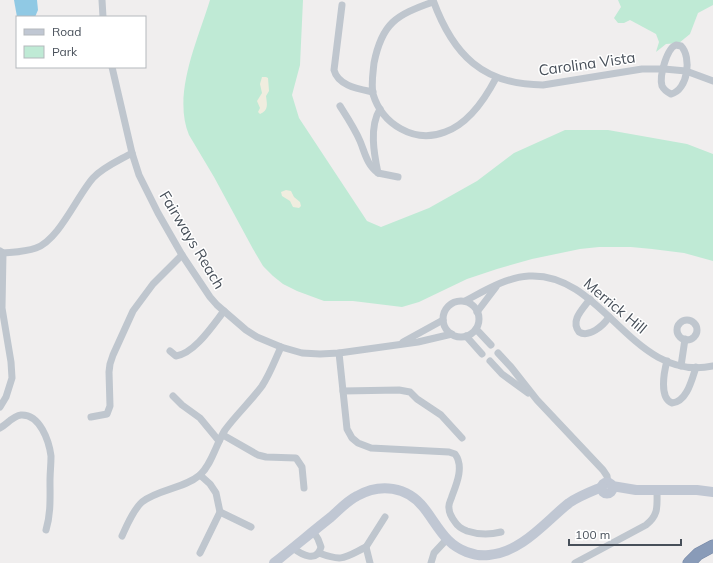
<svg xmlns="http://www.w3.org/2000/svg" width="713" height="563" font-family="Mulish,sans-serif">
	<rect width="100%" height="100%" fill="#f0eeee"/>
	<g fill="#bfead5">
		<path d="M210,0h93l-3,65 -8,30 7,23 68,103 14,6 48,-19 48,-27 37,-28 51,-23h43l79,14 26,10v107l-29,-8 -32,-4 -21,-2h-32l-19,2 -48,10 -35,10 -30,10 -48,23 -17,5 -49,-6h-29l-27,-10 -14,-7 -10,-8 -10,-10 -10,-17 -39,-72 -25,-42c-17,-41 9,-95 21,-135z"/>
		<path d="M618,0h95v5l-15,8 -8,21 -11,9 -13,1 -10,8 3,-10 -3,-8 -26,-14 -6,3h-6l-4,-5 7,-11z"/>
	</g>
	<g fill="#f0eddf">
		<path d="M262,77h4l2,1 1,13 -3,5c1,8 3,14 -6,18l-2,-2 2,-4 -3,-7 5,-8 -2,-9z"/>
		<path d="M286,190l5,1 3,6 6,5 1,4 -2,2 -6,-1 -3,-6 -8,-5 -1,-4z"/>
	</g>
	<path fill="#90c9e4" d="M14,0h23l1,10 -3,7h-18z"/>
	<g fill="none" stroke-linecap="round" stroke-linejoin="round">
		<defs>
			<path id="highway" d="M689,563l9,-9 15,-8"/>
		</defs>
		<use href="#highway" stroke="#7586a4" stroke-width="13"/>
		<g stroke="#bfc6ce" stroke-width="7">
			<path d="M102,0l1,17"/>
			<path d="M433,0c20,55 50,85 110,85l99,-16h22l22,2 27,10"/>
			<path d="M433,2c-37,13 -51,21 -59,61 -1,10 -3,21 -1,31 9,30 41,50 72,38 23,-8 40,-33 51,-54"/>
			<path d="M342,5l-8,65c4,16 25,19 39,22"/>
			<path d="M676,45l5,1c11,11 7,44 -10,48 -4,-2 -7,-4 -9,-8 -3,-10 5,-38 14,-41z"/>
			<path d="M112,67l20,86 7,22 19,38 24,42 28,42 7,8 29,25 11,7 24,10 21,6 18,1 19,-1 79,-11 34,-8"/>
			<path d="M340,106c7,11 15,23 20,35 5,12 7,24 18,32"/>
			<path d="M380,109c-11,18 -6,45 -2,64l20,4"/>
			<path d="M0,251l3,2c11,-1 22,-1 33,-5 23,-8 41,-52 57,-70 10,-11 27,-18 39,-25"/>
			<path d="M590,299c-7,10 -20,21 -11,33 10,6 24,-6 30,-15"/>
			<path d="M465,301c19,-10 42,-24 64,-25 75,-4 103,107 184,90"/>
			<circle cx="461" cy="319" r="18"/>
			<path d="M477,312l19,-25"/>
			<circle cx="687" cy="330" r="10"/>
			<path d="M476,329l15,16"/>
			<path d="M466,336l16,18"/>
			<path d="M403,342l40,-22"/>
			<path d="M170,351l6,5c19,-3 37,-31 48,-45"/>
			<path d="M339,353l8,76 5,9 6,5 13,5 78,4 6,2c9,12 2,29 -3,42 -1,4 -4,8 -3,12 0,6 3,10 6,14 3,5 7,7 12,9 12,4 22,4 34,1"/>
			<path d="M498,353l13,14 26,33 66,70 4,6 1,7"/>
			<path d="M490,361l12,13 26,19"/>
			<path d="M667,361c-3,11 -8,37 5,42 15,-1 20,-24 24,-36"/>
			<path d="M681,366l4,-27"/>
			<path d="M343,391l56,-1 11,2 7,7 24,16 21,23"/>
			<path d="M173,396l9,9 18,13 19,23"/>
			<path d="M0,407l6,-10 6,-19 -1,-16 -9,-54 1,-55"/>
			<path d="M91,417l16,-3 3,-8 -1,-34 1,-8 3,-9 20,-44 20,-27 29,-29"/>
			<path d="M0,428c7,-4 13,-12 21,-13 19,-1 28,26 30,41 0,9 -1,17 -1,25 0,17 1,32 -4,49"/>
			<path d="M223,435l35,20 8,2 30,1 6,9 2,21"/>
			<path d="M220,512l31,15"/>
			<path d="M122,536c5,-11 11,-26 20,-34 17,-13 41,-13 58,-27 12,-11 16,-31 25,-45 11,-15 26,-29 37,-44 8,-12 13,-26 19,-39"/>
			<path d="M293,548c9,7 24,15 28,-1l-3,-8 -5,-8"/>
			<path d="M200,553l20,-41 -4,-19 -6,-9 -10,-9"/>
			<path d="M319,553c24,9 25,5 47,-6"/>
			<path d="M370,563l-4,-16 19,-30"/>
			<path d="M431,563l3,-10 13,-14"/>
			<path d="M575,563l71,-38c13,-10 11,-19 11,-34"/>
		</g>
		<g stroke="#c0c7d3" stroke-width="10">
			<circle cx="607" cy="488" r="5.5"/>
			<path d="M612,486l24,4h61l16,2"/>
			<path d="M274,563c19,-15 38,-31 57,-46 8,-7 16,-16 26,-21 23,-13 50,-10 67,12 8,10 15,23 24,32 10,10 26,17 41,15 33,-3 56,-33 80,-52 10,-7 21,-11 33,-16"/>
		</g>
		<use href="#highway" stroke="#899bb8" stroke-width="12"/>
	</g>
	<g text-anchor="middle" stroke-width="3" stroke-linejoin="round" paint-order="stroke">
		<g font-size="15" fill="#474f59" stroke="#fff">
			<text transform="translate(587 64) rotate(-8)" y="5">Carolina Vista</text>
			<text transform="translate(192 240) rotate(59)" y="5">Fairways Reach</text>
			<text transform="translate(615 306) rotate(40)" y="5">Merrick Hill</text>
		</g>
	</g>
	<rect x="16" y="16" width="130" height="52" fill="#ffffff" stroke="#b5b9bd"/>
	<rect x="24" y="29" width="20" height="6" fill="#c0c7d3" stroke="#b5b9bd"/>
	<text x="52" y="36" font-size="12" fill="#474f59">Road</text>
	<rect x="24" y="46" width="20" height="12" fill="#bfead5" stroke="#b5b9bd"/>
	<text x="52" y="56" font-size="12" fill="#474f59">Park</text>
	<path d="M569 539v6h112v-6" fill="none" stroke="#474f59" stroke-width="2"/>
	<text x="575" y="539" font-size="12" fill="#474f59" stroke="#ffffff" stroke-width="3" paint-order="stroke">100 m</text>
</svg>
